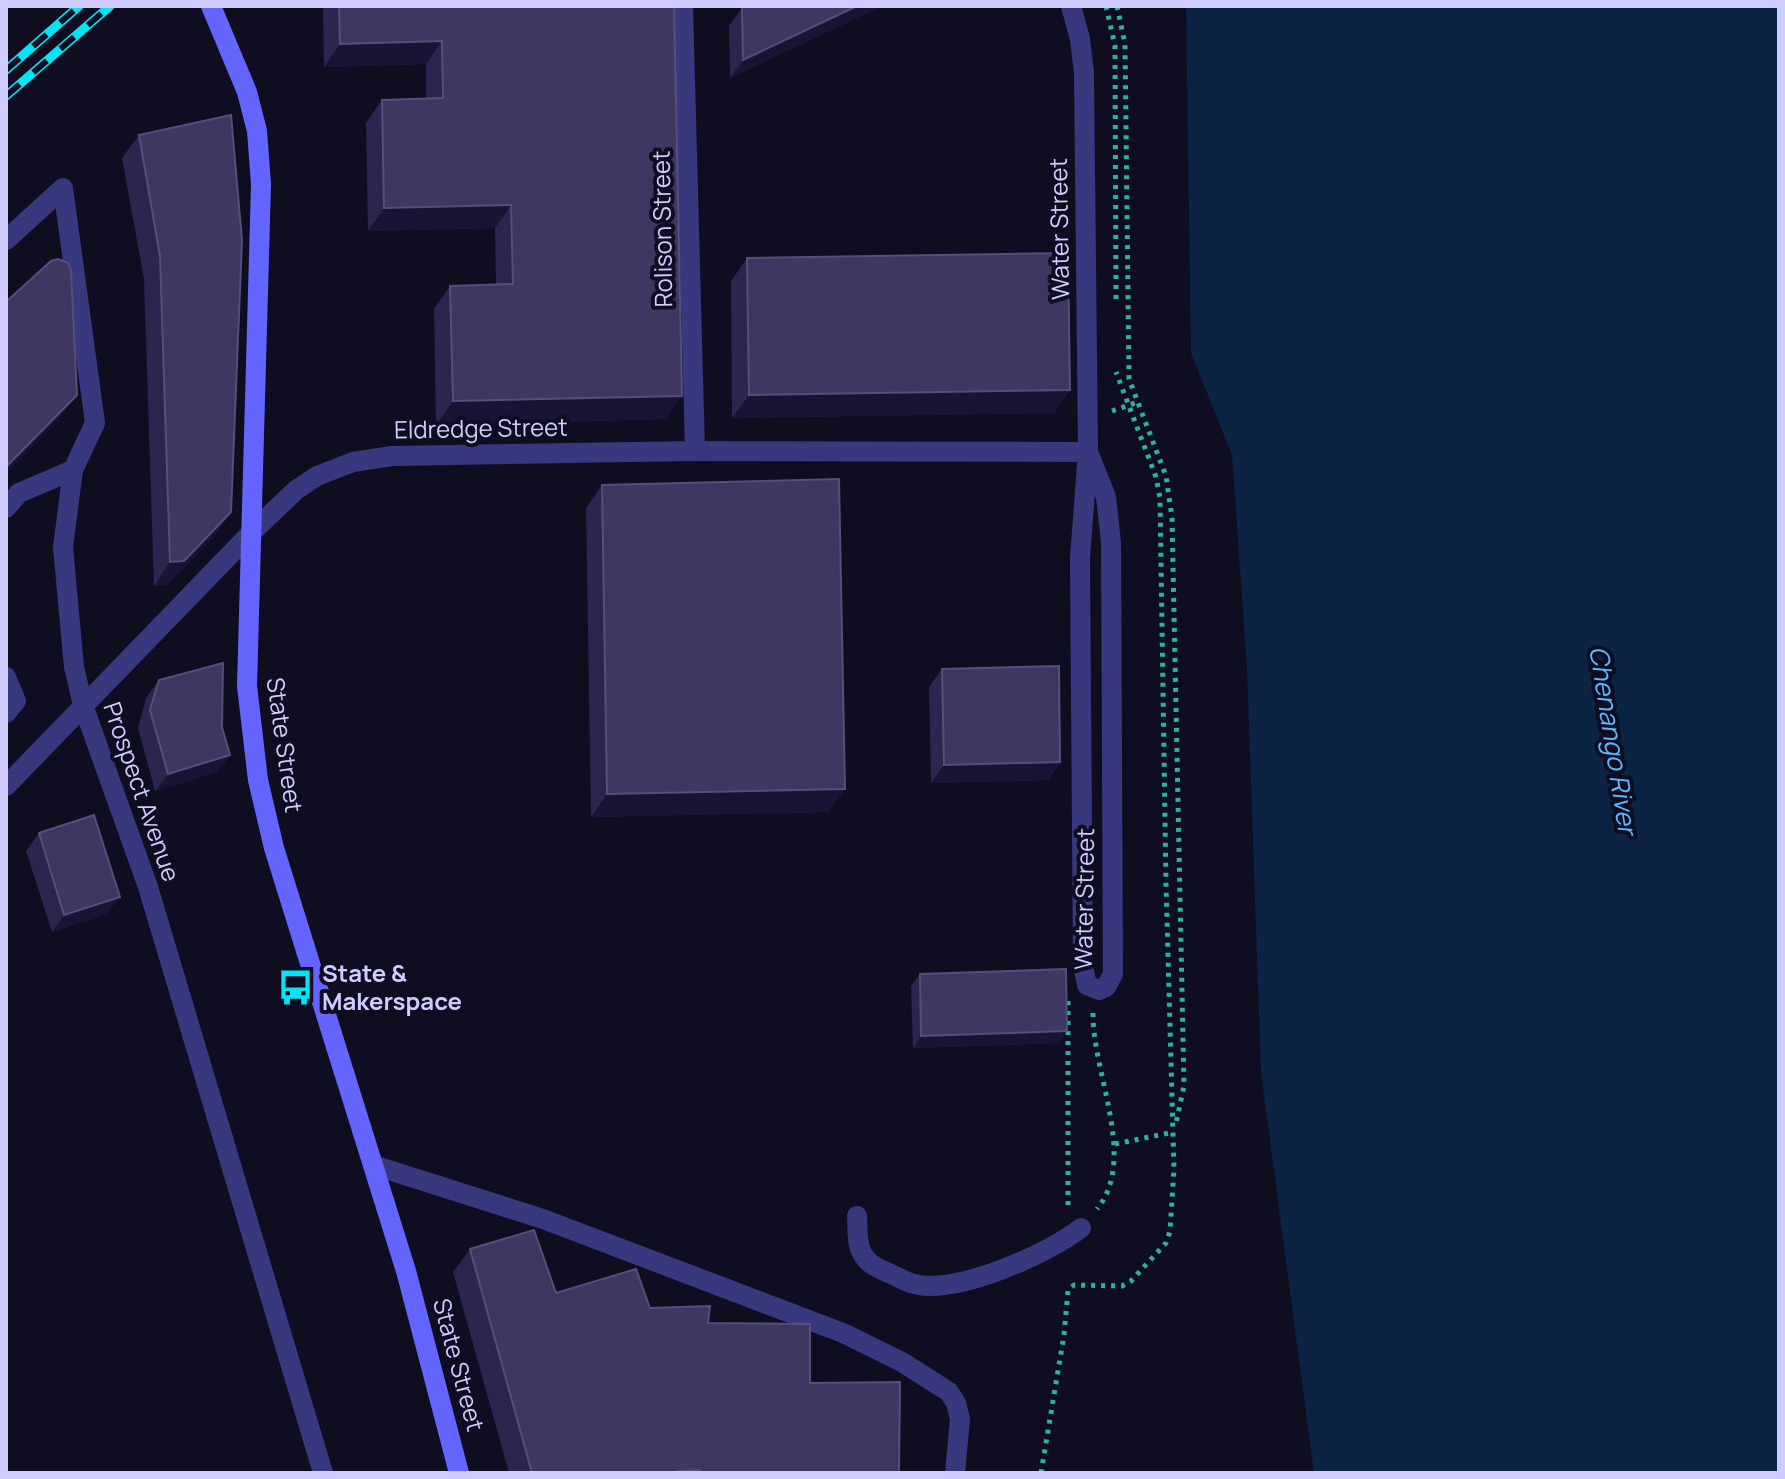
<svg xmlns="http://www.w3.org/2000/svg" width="1785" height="1479" font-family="Manrope,sans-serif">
	<rect width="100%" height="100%" fill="#0f0d20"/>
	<path fill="#0c2444" d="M1186,6h593v1467h-465l-53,-401 -14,-404 -15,-213 -41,-102z"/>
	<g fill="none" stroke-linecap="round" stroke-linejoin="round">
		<g stroke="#2eb1a4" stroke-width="5" stroke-dasharray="4 6" stroke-linecap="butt">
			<path d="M1106,6l9,40 1,256"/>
			<path d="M1117,6l8,38 4,335 37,97 6,42 12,568 -8,37"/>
			<path d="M1112,411l26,-9"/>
			<path d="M1068,1001v206"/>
			<path d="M1093,1013c-1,59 45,146 4,196"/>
			<path d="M1115,1144l59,-12"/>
			<path d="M1041,1473l23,-138 4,-45 6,-5 48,1 9,-5 35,-38 4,-12 4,-62 -8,-285 -6,-386 -4,-21 -40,-105"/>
		</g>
		<g stroke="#38387f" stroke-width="20">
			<path d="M1088,452l18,45 5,45 2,432 -7,13 -7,3 -12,-5 -4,-19 -3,-408z"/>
			<path d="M6,508l13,-15 54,-23"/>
			<path d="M6,677l10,24 -10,12"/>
			<path d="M373,1165l170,54 300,114 59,29 47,30 7,11 4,16 -5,54"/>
			<path d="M857,1216c1,12 -1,26 5,37 6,12 18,16 29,21 7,3 15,8 23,10 42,11 134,-30 167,-56"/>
		</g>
		<g stroke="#38387f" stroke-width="20">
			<path d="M683,6l12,445"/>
			<path d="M6,240l57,-52 32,235 -22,47 -10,77 11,120 9,38 65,182 175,586"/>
			<path d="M6,786l245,-253 45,-43 21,-14 36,-14 39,-6 303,-5 393,1 -4,-379 -4,-34 -9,-33"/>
		</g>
		<path stroke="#6465fe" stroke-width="20" d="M211,6l36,86 10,39 4,53 -14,502 11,94 16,68 132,423 53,202"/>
		<defs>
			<g id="rail">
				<path d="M6,70l73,-64"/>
				<path d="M6,96l104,-90"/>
			</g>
		</defs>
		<use href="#rail" stroke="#01e5f5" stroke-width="9"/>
		<use href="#rail" stroke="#0f0d20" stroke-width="6" stroke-dasharray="18" stroke-linecap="butt"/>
	</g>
	<g fill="#2c264e">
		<path d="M323,6h351l-8,413 -230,6 -2,-116 16,-23 46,-2 -1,-56 -127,3 -2,-108 16,-23 44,-1v-35l-102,3z"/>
		<path d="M882,6l-152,72 -1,-52 13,-18z"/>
		<path d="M139,135l92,377 -16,23 -48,49 -13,2 -10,-307 -22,-121z"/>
		<path d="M747,258l323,132 -16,23 -322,5 -1,-137z"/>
		<path d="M602,485l243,304 -17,23 -237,5 -5,-309z"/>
		<path d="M942,669l118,93 -12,18 -117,3 -2,-96z"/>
		<path d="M159,680l63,47 8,28 -13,17 -62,19 -17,-63 8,-30z"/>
		<path d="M39,833l68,81 -55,18 -26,-81z"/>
		<path d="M920,974l139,69 -146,5 -2,-62z"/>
		<path d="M470,1249l86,44 94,15 58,15 102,60 89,90h-390l-56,-201z"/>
	</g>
	<g fill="#191434">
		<path d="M857,6h25l-152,72 13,-18z"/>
		<path d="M442,41l-16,23 -102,3 16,-23z"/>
		<path d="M511,205l-16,23 -127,3 16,-23z"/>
		<path d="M1070,390l-16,23 -322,5 17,-23z"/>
		<path d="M77,395l-17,23 -54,55v-6z"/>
		<path d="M682,396l-16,23 -230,6 17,-24z"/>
		<path d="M231,512l-16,23 -48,49 -13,2 16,-24z"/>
		<path d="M230,755l-13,17 -62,19 13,-17z"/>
		<path d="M1060,762l-12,18 -117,3 13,-18z"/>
		<path d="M845,789l-17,23 -237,5 16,-23z"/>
		<path d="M120,897l-13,17 -55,18 12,-17z"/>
		<path d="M1067,1031l-8,12 -146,5 8,-12z"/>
		<path d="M700,1470l-2,3h-24l2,-2z"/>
	</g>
	<g fill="#3e3761" stroke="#554f7a" stroke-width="2">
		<path d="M339,6h335l8,390 -229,5 -3,-115 63,-2 -2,-79 -127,3 -2,-108 61,-2 -1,-57 -102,3z"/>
		<path d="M745,6h112l-114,54 -1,-52z"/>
		<path d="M231,115l11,125 -11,272 -47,49 -14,1 -10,-306 -21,-121z"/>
		<path d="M1068,253l2,137 -321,5 -2,-137z"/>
		<path d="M58,259l10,4 3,8 6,124 -71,72v-165l45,-41z"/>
		<path d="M839,479l6,310 -238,5 -5,-309z"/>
		<path d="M223,663l-1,64 8,28 -62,19 -18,-64 9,-30z"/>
		<path d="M1059,666l1,96 -116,3 -2,-96z"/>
		<path d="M94,815l26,82 -56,18 -25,-82z"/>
		<path d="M1066,969l1,62 -146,5 -1,-62z"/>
		<path d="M534,1230l22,63 80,-24 14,39 60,-2 -2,17 102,1v59l90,-1 -1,91h-198l-1,-3 -24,1v2h-144l-62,-224z"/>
	</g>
	<defs>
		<symbol id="bus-bare" viewBox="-9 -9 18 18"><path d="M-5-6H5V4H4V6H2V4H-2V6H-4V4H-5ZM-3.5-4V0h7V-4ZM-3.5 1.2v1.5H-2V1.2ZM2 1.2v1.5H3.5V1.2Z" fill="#01e5f5" stroke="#0f0d20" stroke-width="2.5" paint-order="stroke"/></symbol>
	</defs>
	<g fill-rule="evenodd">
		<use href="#bus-bare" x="270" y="962" width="51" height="51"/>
	</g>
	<g text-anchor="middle" stroke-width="8" stroke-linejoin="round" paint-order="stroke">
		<g font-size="24" fill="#d0ccff" stroke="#0f0d20">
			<text transform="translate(663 229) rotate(-91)" y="8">Rolison Street</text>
			<text transform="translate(1060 229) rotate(-91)" y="8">Water Street</text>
			<text transform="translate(481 429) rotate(-1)" y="8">Eldredge Street</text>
			<text transform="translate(284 745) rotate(82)" y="8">State Street</text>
			<text transform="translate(141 792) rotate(71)" y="8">Prospect Avenue</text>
			<text transform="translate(1085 899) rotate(-89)" y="8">Water Street</text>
			<text transform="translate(458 1365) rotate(75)" y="8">State Street</text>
		</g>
		<g font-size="24" font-weight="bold" fill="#d0ccff" stroke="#0f0d20" text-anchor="start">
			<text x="322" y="982">State &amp;<tspan x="322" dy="28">Makerspace</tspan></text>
		</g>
		<g font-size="26" font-style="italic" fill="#5bb8fe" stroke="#0f0d20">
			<text transform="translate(1613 740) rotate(81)" y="9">Chenango River</text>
		</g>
	</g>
	<rect width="1785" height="1479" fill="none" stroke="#d0ccff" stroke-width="16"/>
</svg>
